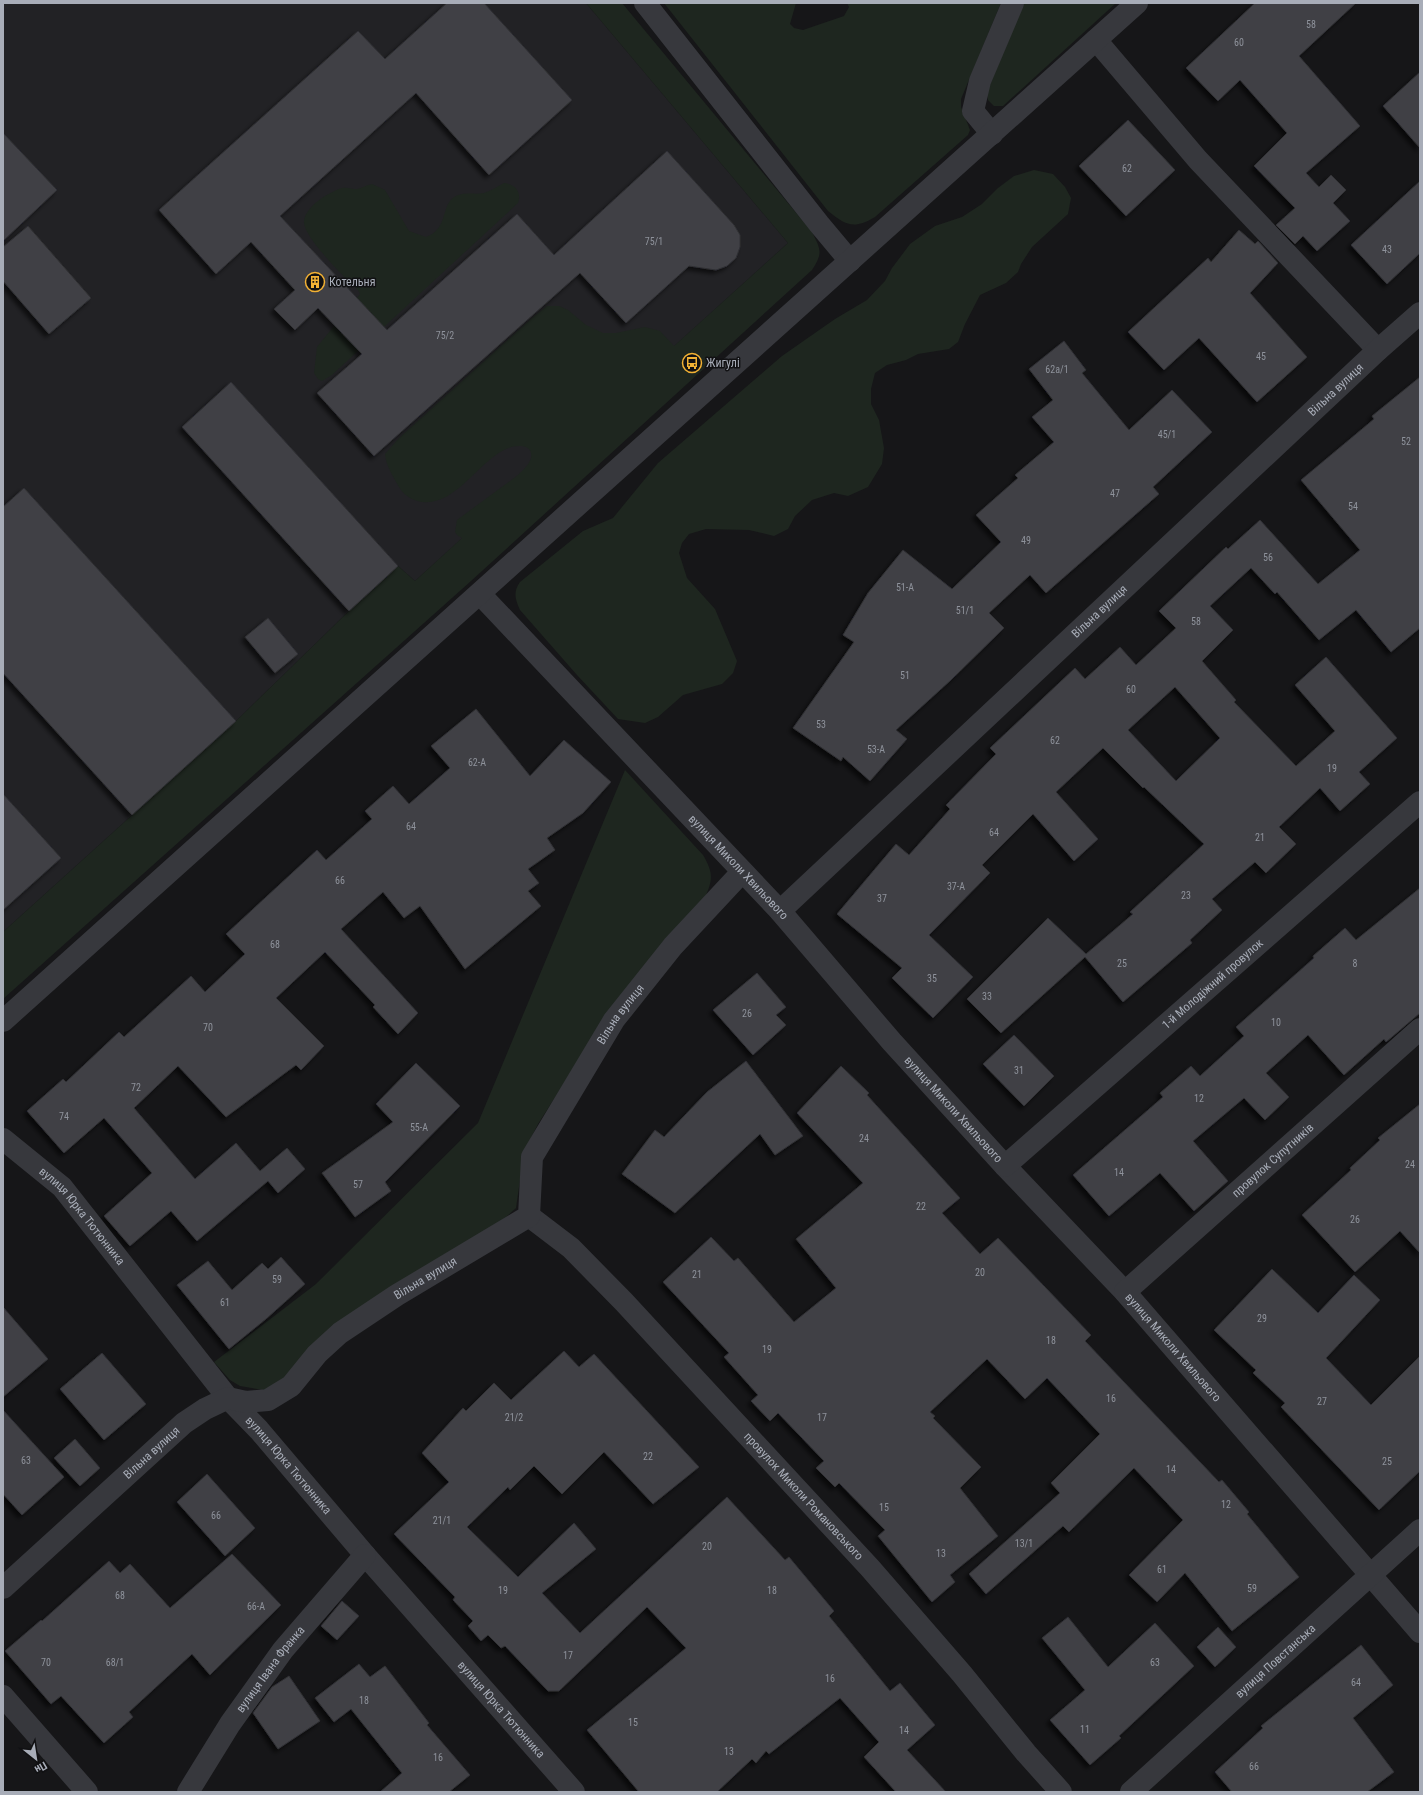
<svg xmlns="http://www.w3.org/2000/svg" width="1423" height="1795" font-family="'Roboto Condensed',sans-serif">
	<defs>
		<filter id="shadow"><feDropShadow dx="-3.5" dy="3.5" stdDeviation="2" flood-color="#0009"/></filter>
	</defs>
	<rect width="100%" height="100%" fill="#161618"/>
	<path fill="#222225" d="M3,3h583l202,240 -373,338 -17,-15 -49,45 -113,110 -233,211z"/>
	<g fill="#1e261f">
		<path d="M586,3h36l190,229c9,18 11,21 0,38l-341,311 -468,418v-67l233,-211 113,-110 49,-45 17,15 47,-43 -5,-3 -2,-3 2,-12 61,-45c5,-5 11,-10 13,-17 3,-15 -17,-13 -25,-9 -21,10 -37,34 -57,46 -17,11 -39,10 -50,-8 -6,-11 -13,-21 -14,-33l14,-16 133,-120 15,-12h12l9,4 18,15 17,8h13l29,-6 15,4 14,15 114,-103z"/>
		<path d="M664,3h132l-6,21 4,4 9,2 41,-14 5,-9 -2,-4h154l-40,96v8l9,23 -2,5 -93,82c-22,13 -29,8 -47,-6z"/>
		<path d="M1024,3h92l-113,103h-9l-6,-6 -1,-8z"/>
		<path d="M1034,170l19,4 12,13 6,11 -3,16 -36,33 -11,17 -3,8 -12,11 -26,12 -15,29 -7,18 -9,7 -31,5 -12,6 -19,5 -12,8 -4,16v15l8,16 5,28 -2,16 -14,23 -20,9 -14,-3 -22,7 -17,16 -7,13 -14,7 -25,-6 -43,-1 -17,5 -7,9 -3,10 8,25 28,31 22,52 -4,12 -11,11 -39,11 -25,22 -13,6 -27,-4 -41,-44 -57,-65c-5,-11 -7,-18 0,-28l63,-51 30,-13 45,-55 124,-107 53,-37 32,-19 18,-19 7,-13 18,-24 25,-18 27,-9 20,-13 16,-16 16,-12z"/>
		<path d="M504,183c11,1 18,9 14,20l-186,172 -10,6 -4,-2 -4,-6 3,-26 43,-53 -2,-4c-12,-11 -56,-54 -54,-69 2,-15 23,-27 35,-32 6,-3 12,0 18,0 5,-1 10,-4 15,-5l13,6 24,41 17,6c22,-8 15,-30 27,-39 9,-7 21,-3 31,-5 7,-2 14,-7 20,-10z"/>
		<path d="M625,770l78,85c12,20 9,27 0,47l-94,111 -71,111 -14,28 -8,56 -10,9 -220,162 -23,11 -23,-4 -10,-6 -16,-18 102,-78 162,-161z"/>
	</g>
	<g fill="#404145" stroke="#303034" fill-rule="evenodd" filter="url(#shadow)">
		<path d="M447,3h37l88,97 -83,75 -73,-82 -136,123 107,114 130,-116 37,41 113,-104 67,74 6,10v12l-4,11 -9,8 -11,4 -27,-4 -63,57 -46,-50 -206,183 -57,-63 45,-39 -44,-46 -23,22 -21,-21 21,-19 -44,-48 -35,32 -57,-64 199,-179 27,28z"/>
		<path d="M1255,3h101l-57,53 61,70 -54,47 13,14 12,-12 15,15 -13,13 17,18 -33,30 -14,-15 -8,8 -19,-19 19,-17 -41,-42 33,-33 -47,-53 -22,21 -32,-33z"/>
		<path d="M1420,72v76l-37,-42z"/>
		<path d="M1128,120l47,50 -49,46 -47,-50z"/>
		<path d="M3,133l54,57 -54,51z"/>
		<path d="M1420,181v72l-33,31 -36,-39z"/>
		<path d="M28,226l63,72 -42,36 -46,-53v-34z"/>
		<path d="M1239,230l16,14 3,-3 20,22 -28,30 57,64 -50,45 -58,-64 -35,32 -36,-38 80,-74 3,4z"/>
		<path d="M1064,341l22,29 -4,3 47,57 43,-40 40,42 -59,55 6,7 -113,99 -16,-18 -41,38 15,15 -53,52 -55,50 11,9 -37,42 -27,-24 -2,4 -48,-33 61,-86 -11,-7 25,-42 35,-43 49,39 49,-47 -25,-27 42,-37 -3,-3 39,-33 -22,-25 21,-17 -24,-31z"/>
		<path d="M1420,377v251l-29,24 -35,-42 -37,30 -42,-48 -2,2 -24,-26 -41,38 23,24 -31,31 34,39 -2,2 62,64 39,-35 -40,-46 31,-28 71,81 -38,34 11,12 -30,27 -20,-23 -41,39 17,17 -30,29 -11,-11 -43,37 10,11 -32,30 2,3 -69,59 -38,-45 -84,76 -34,-34 81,-81 38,36 47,-40 -3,-2 74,-68 -60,-57 -1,1 -40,-40 -47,44 42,47 -24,22 -41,-47 -51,51 8,8 -61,62 44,42 -40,41 -41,-40 10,-10 -65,-54 59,-70 13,11 41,-46 -4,-4 50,-51 -6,-6 85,-80 10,11 35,-32 16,18 40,-37 -17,-17 67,-64 2,2 32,-29 58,64 42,-34 -59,-70 73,-61 -2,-3zM1175,687l45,51 -44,43 -48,-51z"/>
		<path d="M231,382l167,184 -49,45 -167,-184z"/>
		<path d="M24,488l212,233 -104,94 -129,-142v-166z"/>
		<path d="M268,618l30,36 -23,19 -30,-36z"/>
		<path d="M476,709l54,67 34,-36 47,42 -28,31 -36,25 8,12 -27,19 11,14 -11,8 13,15 -76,63 -45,-63 -16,12 -21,-26 -42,37 77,84 -20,21 -25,-27 2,-2 -50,-53 -49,46 48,48 -23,24 -5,-5 -70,52 -48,-51 -44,42 61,71 41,-36 24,28 27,-23 18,21 -27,24 -10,-12 -71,60 -26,-30 -41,35 -26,-30 48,-43 -48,-55 -40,35 -37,-42 36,-32 3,3 53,-50 5,5 67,-61 14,16 40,-38 -19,-20 91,-84 9,10 46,-41 -7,-8 28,-25 16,18 41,-36 -19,-22z"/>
		<path d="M3,794l58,64 -58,52z"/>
		<path d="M1420,888v125l-34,29 -2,-3 -40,36 -36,-40 -42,38 23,24 -24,23 -21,-22 -51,43 35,40 -34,30 -34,-38 -51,43 -36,-41 90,-78 -3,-4 31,-27 9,10 44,-40 -8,-9 78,-69 -1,-2 32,-28 11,12z"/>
		<path d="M757,973l29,34 -10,8 10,10 -33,30 -40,-45z"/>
		<path d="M1014,1035l40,41 -30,30 -41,-42z"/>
		<path d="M746,1061l57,75 -28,19 -15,-21 -85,79 -53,-39 33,-44 9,7 43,-45z"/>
		<path d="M416,1063l44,43 -75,76 6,9 -36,26 -33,-44 71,-51 -17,-18z"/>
		<path d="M841,1066l28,27 -2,2 93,103 -18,15 38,41 18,-16 93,97 -6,6 134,141 3,-2 27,32 -2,2 52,63 -67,54 -47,-58 -28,29 -28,-27 54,-55 -49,-52 -65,64 -6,-6 -77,68 -17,-20 91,-81 -9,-10 49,-49 -53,-56 -22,21 -38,-40 -57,53 5,4 -2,2 48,49 -21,21 38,48 -48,39 5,7 -23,20 -54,-66 7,-6 -46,-47 -4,4 -19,-19 8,-7 -46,-48 -8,8 -19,-20 7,-6 -34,-38 5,-4 -66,-71 48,-45 23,24 4,-3 56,64 42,-34 -40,-49 67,-56 -66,-70z"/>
		<path d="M1420,1104v149l-20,-22 -45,41 -53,-57 49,-45 -1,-2 30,-28 -2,-2z"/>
		<path d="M281,1257l24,27 -39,35 -37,30 -52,-64 31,-24 24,29 30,-27 6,6z"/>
		<path d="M1272,1269l46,44 36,-38 26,25 -54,58 45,47 49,-49v115l-41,39 -98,-103 4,-4 -32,-30 3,-3 -42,-40z"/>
		<path d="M3,1307l45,52 -45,38z"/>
		<path d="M564,1351l15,16 15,-13 105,113 -46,37 -49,-52 -42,42 -28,-28 -24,24 -2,-3 -41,40 51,50 56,-54 22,26 -54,44 38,40 147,-136 58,63 4,-3 45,54 -5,5 61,75 10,-8 35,42 -28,25 39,42h-50l-32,-35 15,-15 -39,-44 -71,56 -3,-3 -10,12 -4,-4 -35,33h-78l-52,-62 99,-82 -39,-41 -88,84h-11l-43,-45 -4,2 -13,-13 -7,6 -13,-15 5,-5 -20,-21 2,-3 -61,-63 55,-52 -27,-29 41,-45 3,3 28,-28 17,17z"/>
		<path d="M102,1353l44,51 -42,36 -44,-51z"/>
		<path d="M3,1410l61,67 -42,38 -19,-21z"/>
		<path d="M75,1439l25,29 -20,18 -26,-28z"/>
		<path d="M207,1474l48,54 -30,28 -48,-54z"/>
		<path d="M232,1554l49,51 -71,70 -18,-21 -63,58 4,5 -29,26 -43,-47 -10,8 -46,-53 36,-31 1,1 67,-60 11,12 10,-9 40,44z"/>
		<path d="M342,1601l17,15 -22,24 -16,-14z"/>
		<path d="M1068,1617l40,50 47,-44 39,43 -75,70 2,2 -31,27 -40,-45 35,-30 -43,-52z"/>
		<path d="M1218,1627l18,20 -21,20 -18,-20z"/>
		<path d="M1361,1645l32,40 -40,33 41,54 -27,20h-135l-17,-20 48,-44 -2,-2z"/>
		<path d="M359,1664l11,13 15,-11 44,57 -2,2 43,50 -21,17h-69l22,-19 -51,-64 -17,13 -19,-24z"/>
		<path d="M289,1676l31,45 -42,28 -25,-36 19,-26z"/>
	</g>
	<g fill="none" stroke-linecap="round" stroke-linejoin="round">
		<g stroke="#37383d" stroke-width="22">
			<path d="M645,3l174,221 31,37"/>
			<path d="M1096,40l102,120 180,190"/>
			<path d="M992,134l-19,-23 7,-30 33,-78"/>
			<path id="s1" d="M480,594l300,317 112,131 113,124 120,126 295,340"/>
			<path id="s2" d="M780,911l598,-561 42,-37"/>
			<path d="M3,1021l1134,-1018"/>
			<path id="s3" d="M3,1139l59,48 166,211 31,32 106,125 209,237"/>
			<path id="s4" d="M1005,1166l415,-364"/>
			<path id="s5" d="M529,1216l42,32 53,54 246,266 92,106 64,79 35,39"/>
			<path id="s6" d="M1125,1292l295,-263"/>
			<path id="s7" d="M3,1588l181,-165 21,-14 23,-11 18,4 22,-2 23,-14 26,-32 23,-21 57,-38 132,-79 3,-59 82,-137 59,-74 69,-74"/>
			<path d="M3,1696l84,96"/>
			<path id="s8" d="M188,1792l42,-68 53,-74 82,-95"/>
			<path id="s9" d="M1131,1792l289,-262"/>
		</g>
	</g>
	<defs>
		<symbol id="building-ring" viewBox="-11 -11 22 22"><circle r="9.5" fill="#111113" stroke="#f2b134" stroke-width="1.5"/><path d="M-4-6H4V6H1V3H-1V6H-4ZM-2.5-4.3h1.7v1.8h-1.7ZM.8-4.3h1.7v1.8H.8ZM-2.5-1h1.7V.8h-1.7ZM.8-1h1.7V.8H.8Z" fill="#f2b134"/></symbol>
		<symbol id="bus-ring" viewBox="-11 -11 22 22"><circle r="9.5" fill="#111113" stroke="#f2b134" stroke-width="1.5"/><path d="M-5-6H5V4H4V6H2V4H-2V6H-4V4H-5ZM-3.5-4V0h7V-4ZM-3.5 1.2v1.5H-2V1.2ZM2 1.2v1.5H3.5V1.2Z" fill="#f2b134"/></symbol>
	</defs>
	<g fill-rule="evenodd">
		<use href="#building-ring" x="304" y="271" width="22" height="22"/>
		<use href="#bus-ring" x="681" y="352" width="22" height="22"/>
	</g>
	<g text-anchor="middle" stroke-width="3" stroke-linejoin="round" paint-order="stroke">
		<g font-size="10" fill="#8e929b">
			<text x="1311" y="28">58</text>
			<text x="1239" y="46">60</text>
			<text x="1127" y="172">62</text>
			<text x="654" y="245">75/1</text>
			<text x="1387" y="253">43</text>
			<text x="445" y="339">75/2</text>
			<text x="1261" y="360">45</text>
			<text x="1057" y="373">62а/1</text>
			<text x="1167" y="438">45/1</text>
			<text x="1406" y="445">52</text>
			<text x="1115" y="497">47</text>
			<text x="1353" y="510">54</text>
			<text x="1026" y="544">49</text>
			<text x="1268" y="561">56</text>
			<text x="905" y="591">51-А</text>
			<text x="965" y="614">51/1</text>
			<text x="1196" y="625">58</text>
			<text x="905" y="679">51</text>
			<text x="1131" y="693">60</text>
			<text x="821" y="728">53</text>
			<text x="1055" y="744">62</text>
			<text x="876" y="753">53-А</text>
			<text x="477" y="766">62-А</text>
			<text x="1332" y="772">19</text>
			<text x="411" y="830">64</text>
			<text x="994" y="836">64</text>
			<text x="1260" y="841">21</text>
			<text x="340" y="884">66</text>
			<text x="956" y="890">37-А</text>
			<text x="1186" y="899">23</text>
			<text x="882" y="902">37</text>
			<text x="275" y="948">68</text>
			<text x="1122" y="967">25</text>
			<text x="1355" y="967">8</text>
			<text x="932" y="982">35</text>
			<text x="987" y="1000">33</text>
			<text x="747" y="1017">26</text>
			<text x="1276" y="1026">10</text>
			<text x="208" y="1031">70</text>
			<text x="1019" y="1074">31</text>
			<text x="136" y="1091">72</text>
			<text x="1199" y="1102">12</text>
			<text x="64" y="1120">74</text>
			<text x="419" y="1131">55-А</text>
			<text x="864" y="1142">24</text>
			<text x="1410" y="1168">24</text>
			<text x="1119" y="1176">14</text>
			<text x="358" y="1188">57</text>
			<text x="921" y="1210">22</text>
			<text x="1355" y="1223">26</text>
			<text x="980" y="1276">20</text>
			<text x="697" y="1278">21</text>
			<text x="277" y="1283">59</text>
			<text x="225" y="1306">61</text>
			<text x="1262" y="1322">29</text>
			<text x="1051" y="1344">18</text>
			<text x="767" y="1353">19</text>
			<text x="1111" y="1402">16</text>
			<text x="1322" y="1405">27</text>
			<text x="514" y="1421">21/2</text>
			<text x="822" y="1421">17</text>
			<text x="648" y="1460">22</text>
			<text x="26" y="1464">63</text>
			<text x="1387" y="1465">25</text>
			<text x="1171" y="1473">14</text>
			<text x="1226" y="1508">12</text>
			<text x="884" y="1511">15</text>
			<text x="216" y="1519">66</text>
			<text x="442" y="1524">21/1</text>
			<text x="1024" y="1547">13/1</text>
			<text x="707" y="1550">20</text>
			<text x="941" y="1557">13</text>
			<text x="1162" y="1573">61</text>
			<text x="1252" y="1592">59</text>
			<text x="503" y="1594">19</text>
			<text x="772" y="1594">18</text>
			<text x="120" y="1599">68</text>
			<text x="256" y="1610">66-А</text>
			<text x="568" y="1659">17</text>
			<text x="46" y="1666">70</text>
			<text x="115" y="1666">68/1</text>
			<text x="1155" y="1666">63</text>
			<text x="830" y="1682">16</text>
			<text x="1356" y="1686">64</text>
			<text x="364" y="1704">18</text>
			<text x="633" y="1726">15</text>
			<text x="1085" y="1733">11</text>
			<text x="904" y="1734">14</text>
			<text x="729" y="1755">13</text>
			<text x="438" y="1761">16</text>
			<text x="1254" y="1770">66</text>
		</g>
		<g font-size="12" fill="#a8adb8" stroke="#111113" text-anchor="start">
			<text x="329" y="286">Котельня</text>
			<text x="706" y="367">Жигулі</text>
		</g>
		<g font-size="12" fill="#a8adb8" stroke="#111113">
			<text dy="4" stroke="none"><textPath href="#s2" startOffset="762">Вільна вулиця</textPath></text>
			<text dy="4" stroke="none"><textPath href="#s2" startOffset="438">Вільна вулиця</textPath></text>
			<text dy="4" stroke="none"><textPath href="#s1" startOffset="376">вулиця Миколи Хвильового</textPath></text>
			<text dy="4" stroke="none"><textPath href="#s4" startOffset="276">1-й Молодіжний провулок</textPath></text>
			<text dy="4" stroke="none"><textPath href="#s7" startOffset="885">Вільна вулиця</textPath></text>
			<text dy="4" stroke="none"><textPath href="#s1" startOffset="700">вулиця Миколи Хвильового</textPath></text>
			<text dy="4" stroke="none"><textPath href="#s6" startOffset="198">провулок Супутників</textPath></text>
			<text dy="4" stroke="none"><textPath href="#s3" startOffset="111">вулиця Юрка Тютюнника</textPath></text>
			<text dy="4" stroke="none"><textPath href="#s7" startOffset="537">Вільна вулиця</textPath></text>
			<text dy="4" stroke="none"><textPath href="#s1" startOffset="1024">вулиця Миколи Хвильового</textPath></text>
			<text dy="4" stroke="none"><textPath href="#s7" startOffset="201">Вільна вулиця</textPath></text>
			<text dy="4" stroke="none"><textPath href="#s3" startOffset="435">вулиця Юрка Тютюнника</textPath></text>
			<text dy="4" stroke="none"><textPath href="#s5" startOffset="393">провулок Миколи Романовського</textPath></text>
			<text dy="4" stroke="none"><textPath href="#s9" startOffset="195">вулиця Повстанська</textPath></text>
			<text dy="4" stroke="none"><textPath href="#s8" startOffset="148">вулиця Івана Франка</textPath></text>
			<text dy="4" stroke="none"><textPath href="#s3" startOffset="759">вулиця Юрка Тютюнника</textPath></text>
		</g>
	</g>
	<rect width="1423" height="1795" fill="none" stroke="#a8adb8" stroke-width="8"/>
	<g transform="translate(36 1759) rotate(150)" stroke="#111113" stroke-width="3" paint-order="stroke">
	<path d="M0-3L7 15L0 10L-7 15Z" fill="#a8adb8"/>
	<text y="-6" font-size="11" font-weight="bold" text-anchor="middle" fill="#a8adb8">Пн</text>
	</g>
</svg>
